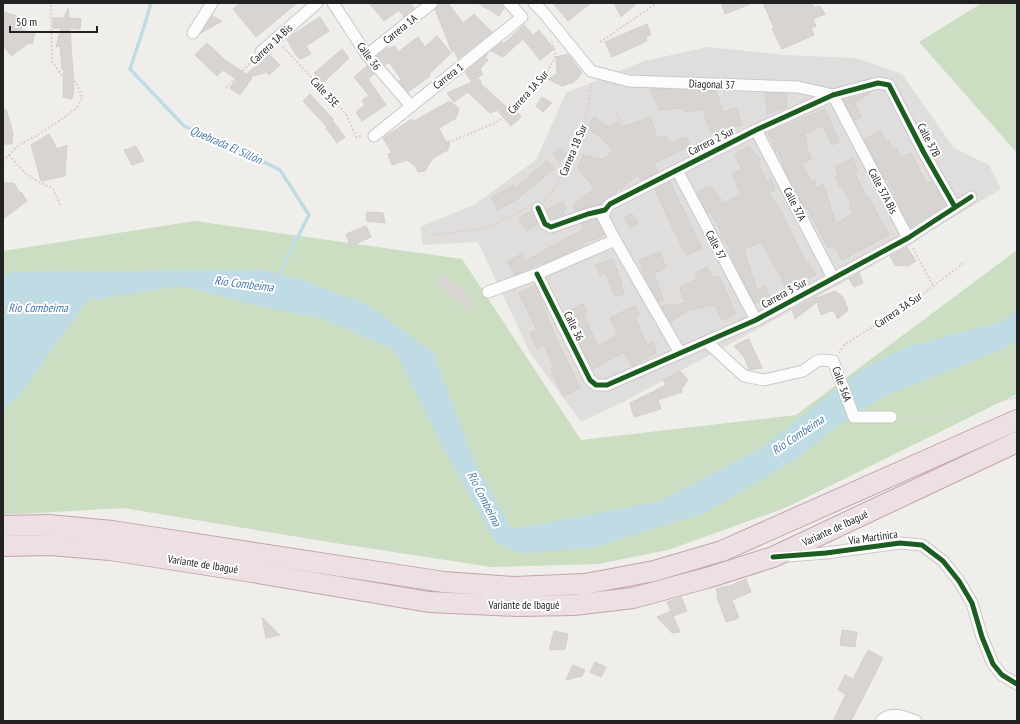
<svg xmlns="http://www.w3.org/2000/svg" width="1020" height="724" font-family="'PT Sans Narrow',sans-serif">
	<rect width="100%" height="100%" fill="#f0eeeb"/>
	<path fill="#dfdedc" d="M708,47l77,8 71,3 46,16 52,74 35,17 12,24 -157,93 -221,120 -42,20 -51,-69 -52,-111 -55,3 -3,-18 54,-22 62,-45 30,-67 78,-32z"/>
	<g fill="#cbdec1">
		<path d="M982,3h35v150l-98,-111z"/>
		<path d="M195,221l267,38 119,181 215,-25 221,-165v144l-232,114 -117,42 -70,14 -107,3 -150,-23 -218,-36 -120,7v-264z"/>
	</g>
	<path fill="#bfdbe3" d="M262,270l39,10 66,24 66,48 42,111 37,66 148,-28 101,-53 104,-81 41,-20 94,-25 17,-11v30l-14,8 -120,48 -41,26 -44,35 -93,55 -111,34 -74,7 -25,-12 -55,-100 -45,-91 -74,-33 -54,-10 -86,-22 -94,15 -68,95 -16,15v-135l8,-4z"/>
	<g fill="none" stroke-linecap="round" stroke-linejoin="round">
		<path stroke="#bfdbe3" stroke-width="3.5" d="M151,3l-7,24 -14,42 54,57 50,21 46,23 29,45 -32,63"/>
	</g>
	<g fill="#d7d4d2" stroke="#d3d0cc">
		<path d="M240,3h57l-41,34 -23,-28z"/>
		<path d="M369,3h41l4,5 -10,9 -5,-7 -15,11z"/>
		<path d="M439,3h9l15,20 11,-9 18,18 -34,27 -4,-9 -2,2 -17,-43z"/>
		<path d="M478,3h24l2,5 -5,8z"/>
		<path d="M553,3h38l-23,18z"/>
		<path d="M614,3h23l-16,14z"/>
		<path d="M721,3h29v1l-25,10z"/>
		<path d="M763,3h49l2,5 6,-2 5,8 -12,5 3,7 -5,2 3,7 -32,14 -10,-20 2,-1z"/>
		<path d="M68,8l1,10 12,1 -1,10 -10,-1 4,62 -2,9 -9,-2 1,-28 -2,1 -2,-24 -4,1 5,-19h-8v-10h11z"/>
		<path d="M3,12l14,4 -1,5 7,2 -2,7 14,3 -3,11 -3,-1 -18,13 -8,-12z"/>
		<path d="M212,16l10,5 -21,12z"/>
		<path d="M320,17l9,14 -23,15 5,8 -11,5 -4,-4 -9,-15 6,-6z"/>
		<path d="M647,24l4,11 -5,2 1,4 -35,16 -7,-15z"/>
		<path d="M524,25l9,10 6,-5 15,19 -14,11 -17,-21 -20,18 -12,-6 11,-9 1,2z"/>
		<path d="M437,36l14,17 -22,21 1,2 -22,16 -9,-11 3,-1 -13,-18 -4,3 -8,-9 7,-6 11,-4 3,6 20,-15 7,10z"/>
		<path d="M207,43l18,17 21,14 13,-10 -3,-3 3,-2h4l6,-5 11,11 -11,10 -2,-3 -17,5 2,1 -12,17 -10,-7 6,-9 -13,-9 -6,6 -22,-21z"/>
		<path d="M342,49l7,9 -26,25 -9,-10z"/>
		<path d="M488,53l-3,5 3,2 -8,9 3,5 -11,8 -7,-10z"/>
		<path d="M568,54l14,19 -8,9 -12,4 -14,-7 9,-5 -1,-17z"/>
		<path d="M367,66l7,8 -6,5 18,26 -24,16 -6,-9 9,-7 -3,-5 7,-4 -15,-19z"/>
		<path d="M479,79l2,3 -1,1 32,29 3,-3 6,8 -10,9 -14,-16 -7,3 -22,-21 -14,10 -7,-9z"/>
		<path d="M657,89l15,1v1l8,-1 36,1 7,21 14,-4 5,17 -21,6 2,3 -10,3 -11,-28 -17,3 -1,-4 -24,2 -10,-20z"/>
		<path d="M765,93l21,1 1,13 -20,7z"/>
		<path d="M869,93v1l-14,9 6,14 -7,3 -11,-20z"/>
		<path d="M310,94l24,26h-2l13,17 -8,6 -11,-15 1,-1 -24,-26z"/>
		<path d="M542,97l10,6 -9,9 -7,-6z"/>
		<path d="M450,101l9,8 -3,9 -17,10 7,14 4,-1 -2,9 -15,8 -8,13 -7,1 -2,-5 -9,-7 -15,5 -4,-11 4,-1 -9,-15 29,-19 2,2z"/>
		<path d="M6,109l7,24 -1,11h-9v-34z"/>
		<path d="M825,109l14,33 -7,3 -9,-19 -19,8 2,5 1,10 4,10 -10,4 10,19 3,-2 3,8 6,-4 13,40 17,-11 -3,-6 2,-1 -10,-20 -2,1 -5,-10 3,-1 -3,-9 18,-9 4,13 -3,1 13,26 2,-1 14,29 1,-1 5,10 -47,25 -8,-15 -6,3 -22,-42 -2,1 -18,-34 -8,-22 -2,1 -8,-19z"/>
		<path d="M594,117l16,11 7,-7 6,6 27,-10 7,21 9,-2 4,8 16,-7 4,9 -38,18 6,8 -17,8 -4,-5 -16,14 -1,-1 -7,7 -6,3 -6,6 -25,7 -3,-6 22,-17 -17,-19 5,-14 20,5 10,-9 -10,-12 -16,-11z"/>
		<path d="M881,131l5,11 3,-1 3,9 4,-2 4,10 11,-5 15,31 6,-3 14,24 -36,22 -9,-17 -13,-31 -2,1 -22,-41z"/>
		<path d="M49,134l8,15 10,-4 -2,31 -24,5 -10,-36z"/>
		<path d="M136,146l8,15 -12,4 -8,-15z"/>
		<path d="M748,146l13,14 -4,2 10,19 4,-2 4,11 -6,3 11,16 26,54 2,-1 8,13 -31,13 -4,-11 -20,-35 -17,7 13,41 7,-4 6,11 -15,6 -24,-46 1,-1 -4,-10 -6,-9 -3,-10 -9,-15 -2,1 -11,-21 13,-6 14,17 17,-9 -9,-20 10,-5 -7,-14z"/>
		<path d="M561,148l5,5 -2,4 -4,5 -7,-8z"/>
		<path d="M547,161l7,8 -37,30 -19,11 -7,-12 22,-13 2,3z"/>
		<path d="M670,182l32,67 -16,6 -18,-37 -13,-29z"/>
		<path d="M3,183h11l6,10 1,-1 6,9 -24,18z"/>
		<path d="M563,202l3,6 -3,2 1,4 -14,5 -4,-9z"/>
		<path d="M367,212l16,1 2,10 -19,-2z"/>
		<path d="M530,212l2,4 2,-1 4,9 -11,7 -8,-13z"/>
		<path d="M632,214l6,9 -8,5 -6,-10z"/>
		<path d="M597,219l7,16 -14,6v-1l-21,12 -26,12 -1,-3 -17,10 -10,4 -8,-13 14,-8 4,7 59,-32 -2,-5z"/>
		<path d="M366,226l5,11 -21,9 -4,-12z"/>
		<path d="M907,247l9,14 -8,5 -13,-1 -5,-9z"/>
		<path d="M660,252l6,16 -12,5 9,27 -4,2 -14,-25 -6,-17z"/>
		<path d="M613,259l9,24h-2l4,11 -9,3 -9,-24 -6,2 -4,-10z"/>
		<path d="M707,267l5,11 7,-2 17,38 -14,6 -7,-15 -26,5 -19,12 -9,-16 25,-3 -7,-16 19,-8 -3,-6z"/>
		<path d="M859,273l4,10 -9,4 -5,-8z"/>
		<path d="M444,274l31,28 -5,12 -11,-12 -12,-9 -11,-11z"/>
		<path d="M535,285l21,53 24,50 -17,8 -12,-27 3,-2 -10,-22 -7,3 -7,-15 7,-3 -18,-37z"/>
		<path d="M835,291l8,6 5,13 -10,9 -5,-9 -12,5 -4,-13 -22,17 -3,-9 24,-13 1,1z"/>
		<path d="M583,304l4,10 -3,2 14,30 18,-10 -1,-2 3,-2 -8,-14 14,-7v-1l11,-4 4,10 -4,1 12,28 5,-3 5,10 -25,14 -8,-14 -31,17 -20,-38 5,-3 -9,-17z"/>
		<path d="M748,339h1l13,29 -13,2 -4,-12 -11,-12z"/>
		<path d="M680,371l8,9 -7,10 1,2 -24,8 3,9 -27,8 -4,-14 36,-18 -3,-5z"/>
		<path d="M746,579l5,13 -19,8 7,18 -13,4 -9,-25 1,-1 -2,-7 11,-3v1z"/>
		<path d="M681,597l6,14 -14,5 -6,-14z"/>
		<path d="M671,611l2,5 7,16 -8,1 -15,-16z"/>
		<path d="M262,617l18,18 -14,3z"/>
		<path d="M842,630l15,2 -2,15 -15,-2z"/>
		<path d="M554,631l14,3 -3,15 -16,1z"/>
		<path d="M868,650l15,8 -32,63h-18l13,-27 -8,-4 7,-15 8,4z"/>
		<path d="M595,662l11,5 -5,10 -11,-5z"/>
		<path d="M573,665l12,5 -3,6 -16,4z"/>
	</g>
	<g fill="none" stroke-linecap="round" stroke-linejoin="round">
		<defs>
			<g id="street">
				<path d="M333,3l34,52 44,51"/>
				<path d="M534,3l9,9 48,59 38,10 169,6 35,8 75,143"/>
				<path d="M193,33l19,-30"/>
				<path d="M261,52l56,-49"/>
				<path d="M367,55l65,-52"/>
				<path d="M756,130l77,148"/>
				<path d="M374,136l148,-119 -13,-14"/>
				<path d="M677,170l79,150"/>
				<path d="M538,208l7,16 6,3 37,-13 17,-4 5,-6 146,-74 77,-35 45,-12 11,2 35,68 31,54"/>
				<path d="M605,210l-2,7 12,23 65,113"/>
				<path d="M537,274l53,106 6,5h11l149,-65 152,-82 63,-41"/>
				<path d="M488,292l49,-18 78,-34"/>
				<path d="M707,342l37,34 20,4 39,-9 14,-10 5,-1 11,1 21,56h37"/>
				<path d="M787,556l39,-3 74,-10 22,2 21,16 16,20 13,22 10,34 11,27 9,11 15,9"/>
				<path d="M881,721c10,-10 23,-5 35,0"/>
			</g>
			<g id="highway">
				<path d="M3,526l45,-1 64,6 332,51 70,5 71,-3 69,-13 68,-20 295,-131"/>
				<path d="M3,546l47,-1 60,5 136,21 183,31 88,4 57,-1 59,-7 74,-20 66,-21 244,-115"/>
			</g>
		</defs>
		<use href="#street" stroke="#c9c8c7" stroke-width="13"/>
		<use href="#highway" stroke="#c5a2ac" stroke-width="22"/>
		<g stroke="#dccecd" stroke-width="2" stroke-dasharray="2 2" stroke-linecap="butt">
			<path d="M600,42l57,-39"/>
			<path d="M283,47l63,67 10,23 7,-1"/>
			<path d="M226,88l27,-28"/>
			<path d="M614,111l28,40 15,17"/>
			<path d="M452,141l43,-18 14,-9 35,-37 12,-21 -4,-14"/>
			<path d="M9,155l16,18 10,7 18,9 8,18"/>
			<path d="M3,161l16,-16 17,-9 26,-17 15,-11 5,-11 -6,-15 -12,-3 -12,-18 -1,-58"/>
			<path d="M544,200l3,-1 19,-29 16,-37 7,-29 2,-21"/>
			<path d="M433,235l52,-7 42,-20"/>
			<path d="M913,248l20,38"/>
			<path d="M839,353l6,-9 66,-41 54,-41"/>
			<path d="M902,419l31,4 23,-11 61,-15"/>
		</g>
		<use href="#street" stroke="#fdfcfc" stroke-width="11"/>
		<use href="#highway" stroke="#ece0e2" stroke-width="20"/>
		<defs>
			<g id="cycleway">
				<path d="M538,208l7,16 6,3 37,-13 17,-4 5,-6 146,-74 77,-35 45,-12 11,2 35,68 31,54"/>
				<path d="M537,274l53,106 6,5h11l149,-65 152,-82 63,-41"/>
				<path d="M773,557l53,-4 74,-10 22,2 21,16 16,20 13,22 10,34 11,27 9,11 15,9"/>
			</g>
		</defs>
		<use href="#cycleway" stroke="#fff" stroke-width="8"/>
		<use href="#cycleway" stroke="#1b5e20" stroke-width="5"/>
	</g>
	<g text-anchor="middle" stroke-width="4" stroke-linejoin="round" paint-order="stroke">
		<g font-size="11" fill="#222" stroke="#fff">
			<text transform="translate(400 29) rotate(-39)" y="4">Carrera 1A</text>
			<text transform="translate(271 44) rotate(-43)" y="4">Carrera 1A Bis</text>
			<text transform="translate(369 56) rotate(53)" y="4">Calle 36</text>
			<text transform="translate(448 76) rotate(-38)" y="4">Carrera 1</text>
			<text transform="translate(712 84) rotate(2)" y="4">Diagonal 37</text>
			<text transform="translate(325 92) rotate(47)" y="4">Calle 35E</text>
			<text transform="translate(528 92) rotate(-48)" y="4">Carrera 1A Sur</text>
			<text transform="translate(929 140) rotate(62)" y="4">Calle 37B</text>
			<text transform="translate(711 141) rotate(-27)" y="4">Carrera 2 Sur</text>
			<text transform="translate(573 150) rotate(-67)" y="4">Carrera 1B Sur</text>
			<text transform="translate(883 191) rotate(62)" y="4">Calle 37A Bis</text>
			<text transform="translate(795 204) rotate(63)" y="4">Calle 37A</text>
			<text transform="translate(716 245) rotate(62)" y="4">Calle 37</text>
			<text transform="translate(784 293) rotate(-29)" y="4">Carrera 3 Sur</text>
			<text transform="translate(898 310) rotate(-34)" y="4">Carrera 3A Sur</text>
			<text transform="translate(574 326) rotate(64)" y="4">Calle 36</text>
			<text transform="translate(842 384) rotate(70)" y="4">Calle 36A</text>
			<text transform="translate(835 528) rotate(-25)" y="4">Variante de Ibagué</text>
			<text transform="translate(873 537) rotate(-8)" y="4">Vía Martinica</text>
			<text transform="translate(203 564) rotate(9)" y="4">Variante de Ibagué</text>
			<text x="524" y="609">Variante de Ibagué</text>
		</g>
		<g font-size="12" font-style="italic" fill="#4a7aab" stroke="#fff">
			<text transform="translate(226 145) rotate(24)" y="4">Quebrada El Sillón</text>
			<text transform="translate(244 284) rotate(7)" y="4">Río Combeima</text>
			<text x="38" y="312">Rio Combeima</text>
			<text transform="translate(798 435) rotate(-34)" y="4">Río Combeima</text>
			<text transform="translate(484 499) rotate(63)" y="4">Río Combeima</text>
		</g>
	</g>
	<rect width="1020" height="724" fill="none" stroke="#222222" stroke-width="8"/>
	<path d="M10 26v6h87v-6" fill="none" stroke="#222222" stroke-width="2"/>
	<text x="16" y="26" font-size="12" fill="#222222" stroke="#ffffff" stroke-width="3" paint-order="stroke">50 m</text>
</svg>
